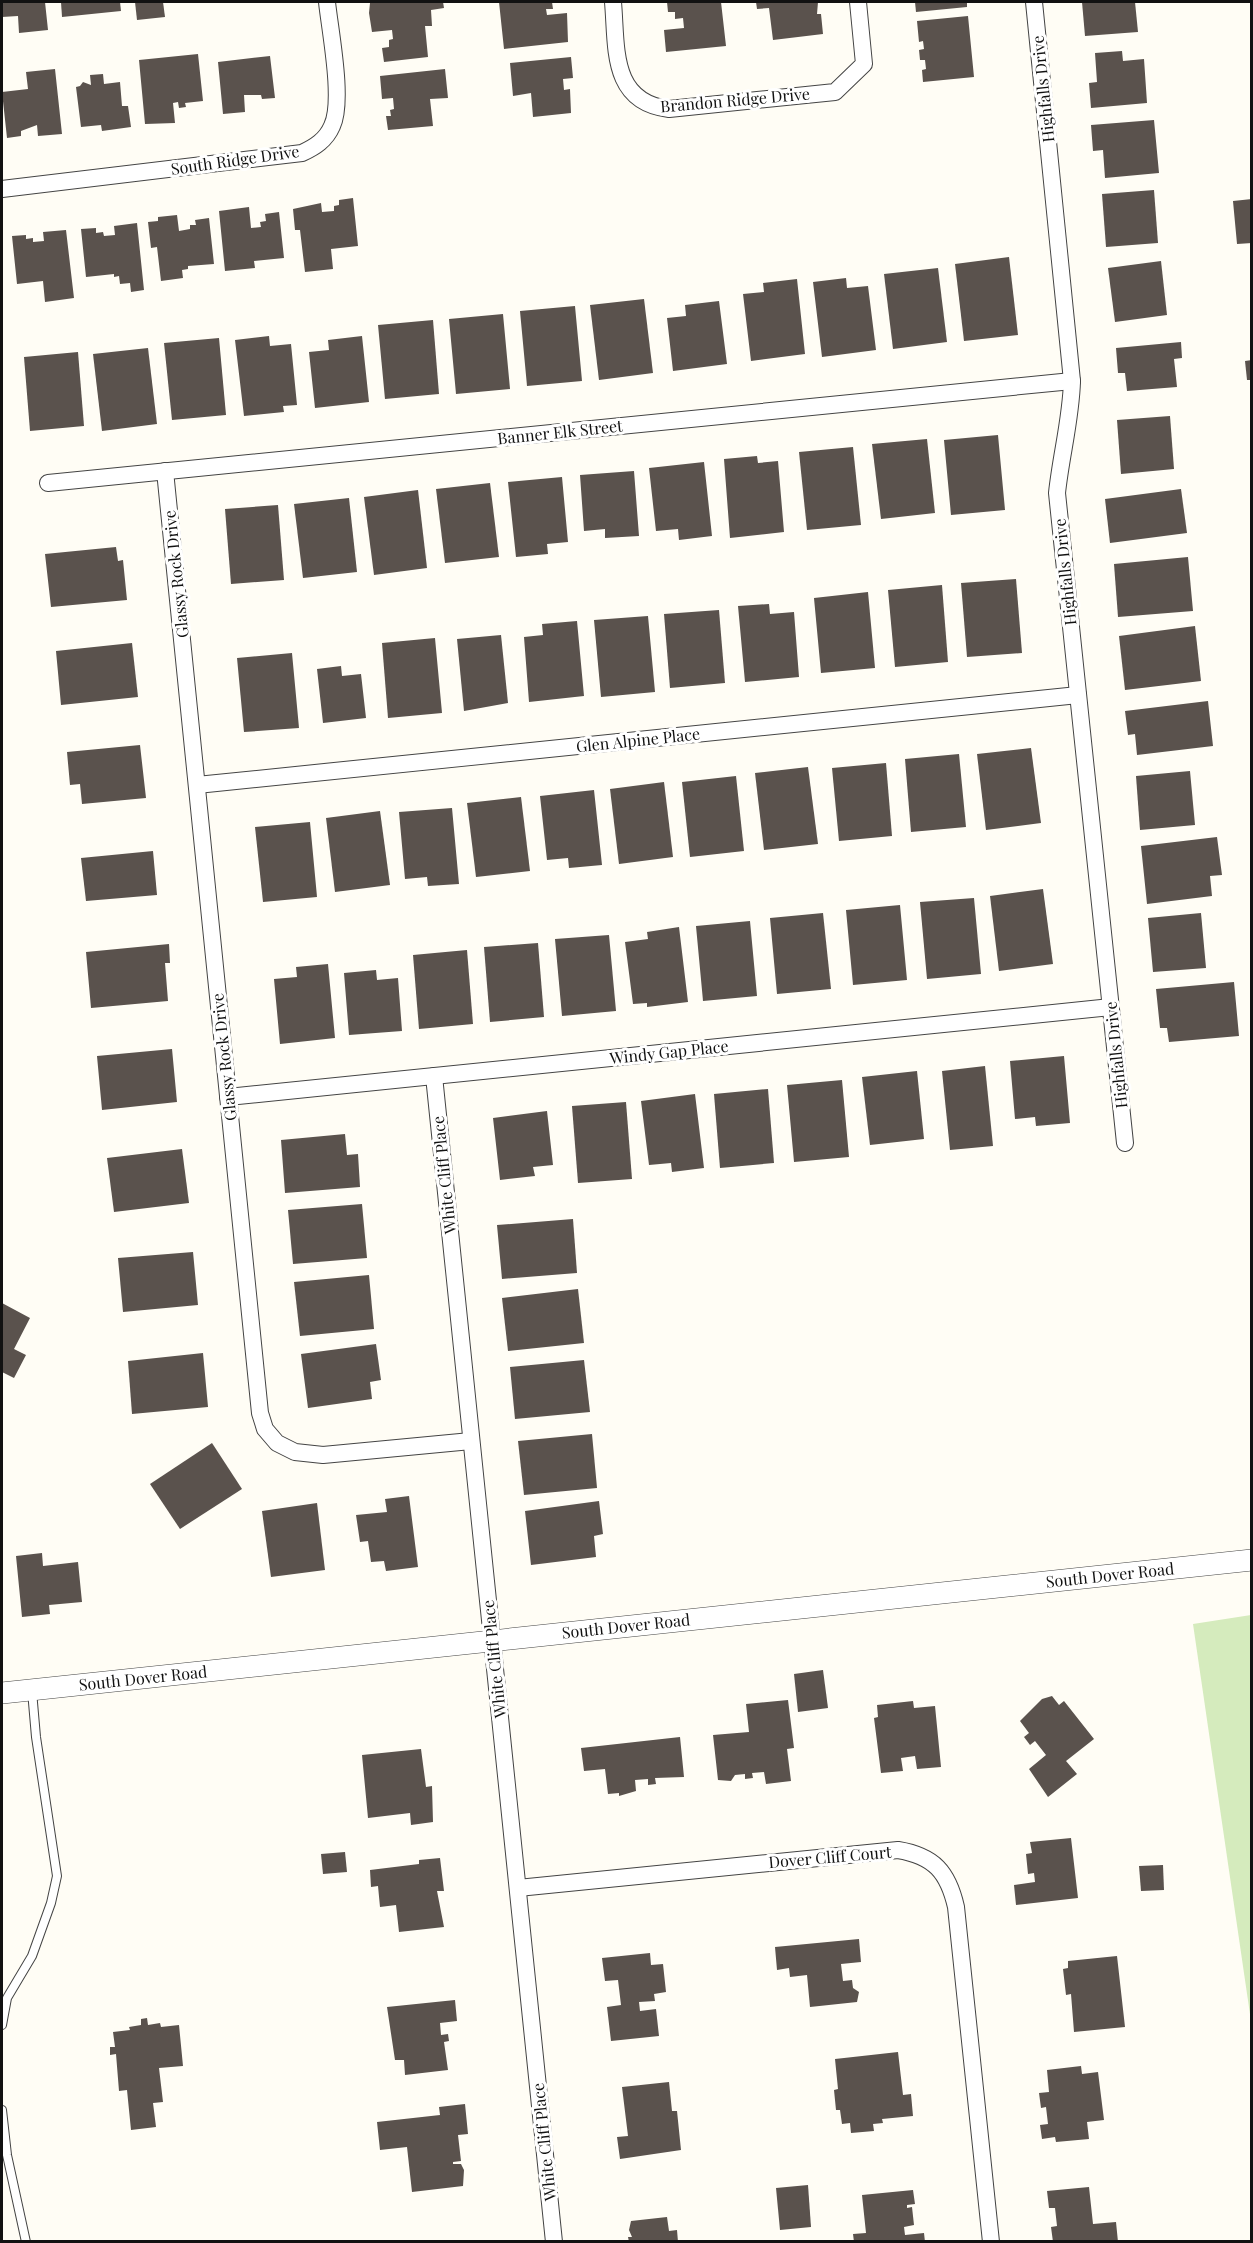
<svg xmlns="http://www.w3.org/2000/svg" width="1253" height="2243" font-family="'Playfair Display',serif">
	<rect width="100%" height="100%" fill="#fffdf5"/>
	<path fill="#d5ebbd" d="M1251,1615h1l-1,406 -58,-397z"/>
	<g fill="#5a524d">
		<path d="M2,2h43l3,28 -29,3 -1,-17 -16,1z"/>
		<path d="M61,2h59l1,9 -59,6z"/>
		<path d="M135,2h28l2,15 -28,3z"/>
		<path d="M383,2h60l1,6 -13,2 1,16h-7l3,31 -44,5 -2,-14 7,-1v-7l4,-1 -1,-9 -20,2 -3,-19 1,-10z"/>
		<path d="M499,2h53l1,7h-7l1,6 20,-2 1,29 -64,7z"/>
		<path d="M667,2h54l5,44 -60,6 -2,-22 20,-2 -1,-10 -8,1v-7h-7z"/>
		<path d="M756,2h62l-1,12h4l2,20 -50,6 -4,-32 -12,1z"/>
		<path d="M915,2h52v5l-51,5z"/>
		<path d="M1082,2h53l3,30 -53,4z"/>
		<path d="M968,16l6,61 -51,5 -1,-12 4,-1 -1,-9h-5l-1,-10 5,-1 -1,-8 -4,1 -2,-21z"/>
		<path d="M1122,51l1,10 21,-2 3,44 -56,5 -2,-25 8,-1 -2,-29z"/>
		<path d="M198,54l5,47 -18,2 1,4 -7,1 -1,-6 -5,1 2,20 -30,1 -6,-64z"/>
		<path d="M270,56l5,42 -13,1 -1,-4h-17l1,17 -22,2 -5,-52z"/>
		<path d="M571,57l2,21 -10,1 1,11 6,-1 1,24 -38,4 -2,-24 -18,3 -3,-33z"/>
		<path d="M55,69l7,65 -24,2 -1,-11 -16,6v5l-14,2 -5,-46 26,-3 -2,-17z"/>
		<path d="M445,69l3,29 -18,1 3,27 -45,4 -2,-14h5l-1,-6 4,-1 -1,-11 -11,1 -2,-23z"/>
		<path d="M103,74l1,10 16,-2 2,24h6l3,21 -29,4 -1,-6 -20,2 -5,-40 4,-1 3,-4 8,3 -1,-10z"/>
		<path d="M1154,120l5,53 -54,5 -2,-28 -10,1 -2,-26z"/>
		<path d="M1154,190l4,53 -52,4 -4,-53z"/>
		<path d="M353,198l5,48 -27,3 2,20 -28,3 -5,-42h-5l-2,-21 28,-6 1,9 12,-1v-5l5,-1v-5z"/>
		<path d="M1252,199v44l-15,1 -4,-43z"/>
		<path d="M249,207l2,21 10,-1 -1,-5 6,-1 -1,-7 14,-2 5,46 -30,3 1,7 -30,3 -6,-60z"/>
		<path d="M177,215l2,16 11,-2v-4h6l-1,-5 14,-2 5,46 -26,2v3l-6,1 1,8 -22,3 -4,-34 -6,1 -3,-26 10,-1v-4z"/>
		<path d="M137,223l7,67 -13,2 -1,-9 -10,1 -1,-8 -5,1v-3l-28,3 -5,-48 15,-1v5l7,-1 1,4 11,-1 -1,-9z"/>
		<path d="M66,230l8,68 -29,4 -2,-21 -26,3 -5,-48 14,-1v4l7,-1v4l11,-1 -1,-9z"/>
		<path d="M1009,257l9,78 -54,6 -9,-77z"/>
		<path d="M1161,261l6,54 -52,7 -7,-54z"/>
		<path d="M938,268l9,74 -54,7 -9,-75z"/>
		<path d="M846,278l1,10 21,-2 8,64 -54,7 -9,-75z"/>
		<path d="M797,279l8,75 -54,7 -8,-67 21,-2 -1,-9z"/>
		<path d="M644,299l9,74 -54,7 -9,-75z"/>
		<path d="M719,301l8,63 -54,7 -6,-53 19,-2 -1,-11z"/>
		<path d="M575,306l7,75 -55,5 -7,-75z"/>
		<path d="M503,314l7,75 -54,5 -7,-75z"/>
		<path d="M433,320l6,74 -54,5 -7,-74z"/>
		<path d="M269,336l1,10 21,-2 6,61 -14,1 1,6 -40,4 -9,-76z"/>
		<path d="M362,336l7,66 -54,6 -6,-56 20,-2 -1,-10z"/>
		<path d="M219,338l7,77 -54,5 -8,-77z"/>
		<path d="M1181,342l1,16 -8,1 3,28 -50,4 -2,-18h-7l-2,-25z"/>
		<path d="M148,348l9,76 -55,7 -9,-77z"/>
		<path d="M78,352l6,74 -54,5 -6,-74z"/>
		<path d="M1252,360v20h-5l-2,-19z"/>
		<path d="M1170,416l4,53 -53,5 -4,-54z"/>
		<path d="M998,435l7,75 -54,5 -7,-75z"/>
		<path d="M927,439l8,74 -54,6 -9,-75z"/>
		<path d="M853,447l8,78 -54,5 -8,-78z"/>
		<path d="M757,456l1,7 20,-2 6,71 -54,6 -6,-79z"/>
		<path d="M704,462l8,74 -33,4 -1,-11 -22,2 -7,-63z"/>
		<path d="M634,471l5,65 -34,2v-9l-21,2 -4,-56z"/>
		<path d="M562,477l6,65 -21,2 1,10 -32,3 -8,-75z"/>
		<path d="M490,483l9,74 -54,6 -9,-74z"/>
		<path d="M1181,489l6,44 -77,10 -5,-44z"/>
		<path d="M418,490l9,78 -53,7 -10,-78z"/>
		<path d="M349,498l8,74 -54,6 -9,-74z"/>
		<path d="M278,505l6,75 -53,4 -6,-75z"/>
		<path d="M116,547l2,14 5,-1 4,40 -76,7 -6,-53z"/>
		<path d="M1188,557l5,54 -75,6 -4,-53z"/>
		<path d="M1016,579l6,74 -55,4 -6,-74z"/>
		<path d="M942,585l6,77 -53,5 -7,-77z"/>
		<path d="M868,592l7,76 -54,5 -7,-75z"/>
		<path d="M769,604l1,10 24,-2 5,65 -54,5 -7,-76z"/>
		<path d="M719,610l6,73 -55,5 -6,-74z"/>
		<path d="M648,616l7,76 -54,5 -7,-77z"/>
		<path d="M577,621l7,75 -55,6 -5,-65 19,-2 -1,-11z"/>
		<path d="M1195,626l6,55 -76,9 -6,-54z"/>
		<path d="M501,635l7,68 -44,8 -7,-72z"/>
		<path d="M435,638l7,75 -54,5 -6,-75z"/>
		<path d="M132,643l6,54 -77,8 -5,-54z"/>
		<path d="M292,653l7,75 -55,4 -7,-74z"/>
		<path d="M341,666l1,10 19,-2 5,44 -43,5 -6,-54z"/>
		<path d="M1208,701l5,45 -76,9 -2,-21 -7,1 -3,-24z"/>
		<path d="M140,745l6,53 -64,6 -2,-20 -10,1 -3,-33z"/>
		<path d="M1031,748l10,75 -55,7 -9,-76z"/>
		<path d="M959,754l7,73 -55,5 -6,-73z"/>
		<path d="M886,763l6,73 -53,5 -7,-73z"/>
		<path d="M808,767l10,77 -54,6 -9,-77z"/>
		<path d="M1190,771l5,54 -55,5 -4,-54z"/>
		<path d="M736,776l8,75 -54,6 -8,-75z"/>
		<path d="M664,782l9,75 -54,7 -9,-75z"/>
		<path d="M594,790l8,75 -33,3 -1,-10 -21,2 -7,-64z"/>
		<path d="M521,797l9,74 -54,6 -9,-74z"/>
		<path d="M452,808l7,76 -31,2 -1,-9 -22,2 -6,-67z"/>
		<path d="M380,811l10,74 -55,7 -9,-74z"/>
		<path d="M310,822l7,75 -54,5 -8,-75z"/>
		<path d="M1217,837l5,38 -12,1 2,20 -65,8 -6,-58z"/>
		<path d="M153,851l4,44 -71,6 -5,-43z"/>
		<path d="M1043,889l10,75 -54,7 -9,-75z"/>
		<path d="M974,898l7,76 -54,5 -7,-77z"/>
		<path d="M900,905l7,75 -54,5 -7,-75z"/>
		<path d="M823,913l8,76 -54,5 -7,-76z"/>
		<path d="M1201,913l5,55 -53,4 -5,-54z"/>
		<path d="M750,921l7,75 -54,5 -7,-75z"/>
		<path d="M679,927l9,75 -41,5v-4l-14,1 -8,-62 23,-3 -1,-7z"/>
		<path d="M609,935l7,76 -54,5 -7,-77z"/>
		<path d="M538,943l6,74 -54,5 -6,-75z"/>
		<path d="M169,944l1,19h-5l3,38 -77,7 -5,-56z"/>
		<path d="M467,950l6,74 -54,5 -6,-74z"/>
		<path d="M328,964l7,74 -55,6 -6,-65 23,-2 -1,-10z"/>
		<path d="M376,970l1,10 21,-2 4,53 -53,4 -5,-62z"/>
		<path d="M1234,982l5,54 -70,6 -2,-14h-7l-4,-39z"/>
		<path d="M172,1049l5,53 -75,8 -5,-54z"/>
		<path d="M1064,1056l6,67 -34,3 -1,-9 -20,2 -5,-58z"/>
		<path d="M985,1066l8,80 -43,4 -8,-79z"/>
		<path d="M917,1071l7,68 -54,6 -8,-68z"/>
		<path d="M842,1080l7,77 -55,5 -7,-77z"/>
		<path d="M768,1089l6,74 -54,5 -6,-74z"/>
		<path d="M695,1094l9,74 -32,4 -1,-9 -22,2 -8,-64z"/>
		<path d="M626,1102l6,77 -54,4 -6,-77z"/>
		<path d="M547,1111l6,54 -20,2 2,9 -35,4 -7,-62z"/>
		<path d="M345,1134l2,21 11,-1 2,33 -75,6 -4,-53z"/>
		<path d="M182,1149l7,54 -75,9 -7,-54z"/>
		<path d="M362,1204l5,54 -74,6 -5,-54z"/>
		<path d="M573,1219l4,54 -75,6 -5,-54z"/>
		<path d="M193,1252l5,53 -75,7 -5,-54z"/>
		<path d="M369,1275l5,54 -74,7 -6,-54z"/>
		<path d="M578,1289l6,54 -76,8 -6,-53z"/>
		<path d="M2,1303l28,15 -16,31 12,6 -12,23 -12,-6z"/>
		<path d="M376,1344l5,36 -11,2 2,17 -64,9 -7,-54z"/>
		<path d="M203,1353l5,54 -76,7 -4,-53z"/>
		<path d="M584,1360l6,52 -75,7 -5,-52z"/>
		<path d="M592,1434l5,54 -73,7 -6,-54z"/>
		<path d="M212,1443l30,46 -62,40 -30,-45z"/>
		<path d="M409,1496l9,71 -32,4 -2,-10 -13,1 -3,-21 -8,1 -4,-27 31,-3 -2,-13z"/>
		<path d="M599,1501l4,33 -9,2 2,21 -65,8 -6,-54z"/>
		<path d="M317,1503l8,67 -54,7 -9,-66z"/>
		<path d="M42,1553l1,13 35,-4 4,40 -33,3 1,9 -28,3 -6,-61z"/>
		<path d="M823,1670l5,38 -30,4 -4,-38z"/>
		<path d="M1052,1696l7,9 5,-4 30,38 -28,22 11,13 -29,23 -19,-28 17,-14 -11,-14 -5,4 -6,-8 5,-4 -9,-12 22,-22z"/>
		<path d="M788,1700l6,48 -7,1 4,32 -25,3 -2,-12 -12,1 1,5 -8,1v-5l-10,1 -4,6 -13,-1 -5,-45 36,-3 -3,-28z"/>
		<path d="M913,1701l1,7 21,-2 6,61 -24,2 -2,-13 -14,2 2,13 -22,2 -7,-55 4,-1 -1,-12z"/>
		<path d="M680,1737l4,40 -29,1 1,6 -8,1v-6l-13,1 1,11 -17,5v-3l-11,1 -3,-25 -21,2 -3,-23z"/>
		<path d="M421,1749l5,38 6,-1 1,36 -22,3 -1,-12 -42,5 -6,-63z"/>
		<path d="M1071,1838l7,60 -62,7 -2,-20 21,-3 -1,-9 -6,1 -2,-20 6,-1 -2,-11z"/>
		<path d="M345,1852l2,20 -24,2 -2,-20z"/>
		<path d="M440,1858l4,33h-7l7,36 -45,5 -3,-27 -16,2 -2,-21 -7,1 -1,-17 49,-6v-4z"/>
		<path d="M1163,1865l1,25 -23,1 -2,-25z"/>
		<path d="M859,1939l2,23 -20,2 2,17 9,-1 1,8 6,4 -2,10 -47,5 -3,-32 -17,2 -1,-9 -12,2 -2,-23z"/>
		<path d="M650,1953l1,12 12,-1 3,28 -12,2 1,7 -16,1 1,9 16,-2 3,27 -48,5 -4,-34 14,-2 -3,-25 -13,1 -3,-23z"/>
		<path d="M1117,1956l8,71 -51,5 -3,-38 -5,1 -3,-26 5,-1v-7z"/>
		<path d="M455,2000l2,21 -17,2 1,12 7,-1 1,7 -5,1 4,28 -43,5 -1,-15h-9l-8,-53z"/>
		<path d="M147,2018l1,7 12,-2 1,4 18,-2 4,41 -24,2 4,34 -10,1 3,24 -25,3 -4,-40 -8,1 -3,-37 -6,1v-8h5l-2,-15 17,-2 -1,-3 12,-2v-6z"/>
		<path d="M898,2052l5,43 8,-1 2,22 -31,3 1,4 -10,1 1,7 -23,2 -1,-10 -8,1 -2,-14h-4l-2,-20 4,-1 -3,-30z"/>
		<path d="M1081,2066l1,8 16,-2 6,48 -17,2 2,17 -33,3 -1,-5 -13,2 -2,-14 8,-1 -2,-17 -5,1 -2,-15 10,-1 -2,-22z"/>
		<path d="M669,2082l3,29h5l4,39 -61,9 -3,-22 11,-1 -6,-49z"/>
		<path d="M465,2104l3,30 -10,1 3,26 -8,1v2h8l3,6 -1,16 -51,6 -5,-45 -27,3 -3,-28 63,-7 -1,-8z"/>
		<path d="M808,2185l3,42 -31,3 -4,-42z"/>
		<path d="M1089,2187l4,37 23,-2 2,20h-65l-2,-15 6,-1 -2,-18h-6l-2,-17z"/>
		<path d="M913,2190l2,14 -8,1v3l5,-1 2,18 -10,2 1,8 19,-2 1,9h-71l-1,-8 13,-1 -4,-38z"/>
		<path d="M667,2217l2,14 8,-1 1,12h-49l-1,-5h4l-3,-7 2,-9z"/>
	</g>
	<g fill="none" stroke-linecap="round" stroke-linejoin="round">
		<defs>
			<g id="service">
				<path d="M2,2025l5,-27 25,-42 19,-53 6,-27 -21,-139 -4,-46"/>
				<path d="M2,2110l5,45 19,87"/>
			</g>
			<g id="minor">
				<path d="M613,2c4,45 -3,100 56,107l166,-17 29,-28 -6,-62"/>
				<path d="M1034,2l38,379c-1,38 -11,74 -15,112l68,650"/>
				<path d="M2,189l300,-36c13,-6 24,-13 30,-27 12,-25 -2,-95 -5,-124"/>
				<path d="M165,471l95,942 5,16 12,14 18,9 28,3 148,-14"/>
				<path d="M48,483l1024,-102"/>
				<path d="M197,785l881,-90"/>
				<path d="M434,1076l120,1166"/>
				<path d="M228,1097l883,-90"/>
				<path d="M518,1888l380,-38c36,6 50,22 58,57l35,335"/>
			</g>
			<path id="tertiary" d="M2,1693l1250,-133"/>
		</defs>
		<use href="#service" stroke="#444" stroke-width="10"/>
		<use href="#minor" stroke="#444" stroke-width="18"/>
		<use href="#tertiary" stroke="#444" stroke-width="22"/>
		<use href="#service" stroke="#fff" stroke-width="8"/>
		<use href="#minor" stroke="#fff" stroke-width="16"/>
		<use href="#tertiary" stroke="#fff" stroke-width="21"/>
	</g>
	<g text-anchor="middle" stroke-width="6" stroke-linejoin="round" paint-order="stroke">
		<g font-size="16" fill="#111" stroke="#fff">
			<text transform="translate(1043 89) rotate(-96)" y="6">Highfalls Drive</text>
			<text transform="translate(735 100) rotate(-5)" y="6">Brandon Ridge Drive</text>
			<text transform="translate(235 160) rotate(-8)" y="6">South Ridge Drive</text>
			<text transform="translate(560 432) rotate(-6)" y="6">Banner Elk Street</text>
			<text transform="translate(1065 572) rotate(-96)" y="6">Highfalls Drive</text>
			<text transform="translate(176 574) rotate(-96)" y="6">Glassy Rock Drive</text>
			<text transform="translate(638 740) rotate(-6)" y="6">Glen Alpine Place</text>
			<text transform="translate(669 1052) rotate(-6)" y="6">Windy Gap Place</text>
			<text transform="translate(1116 1055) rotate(-96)" y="6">Highfalls Drive</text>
			<text transform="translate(224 1057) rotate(-96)" y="6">Glassy Rock Drive</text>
			<text transform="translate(444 1175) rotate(-96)" y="6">White Cliff Place</text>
			<text transform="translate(1110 1575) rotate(-6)" y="6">South Dover Road</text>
			<text transform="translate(626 1626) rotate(-6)" y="6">South Dover Road</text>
			<text transform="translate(494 1659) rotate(-96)" y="6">White Cliff Place</text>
			<text transform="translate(143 1678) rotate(-6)" y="6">South Dover Road</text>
			<text transform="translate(830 1857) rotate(-5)" y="6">Dover Cliff Court</text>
			<text transform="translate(544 2142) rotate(-96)" y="6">White Cliff Place</text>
		</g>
	</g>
	<rect width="1253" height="2243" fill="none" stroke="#111111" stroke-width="6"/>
</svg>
